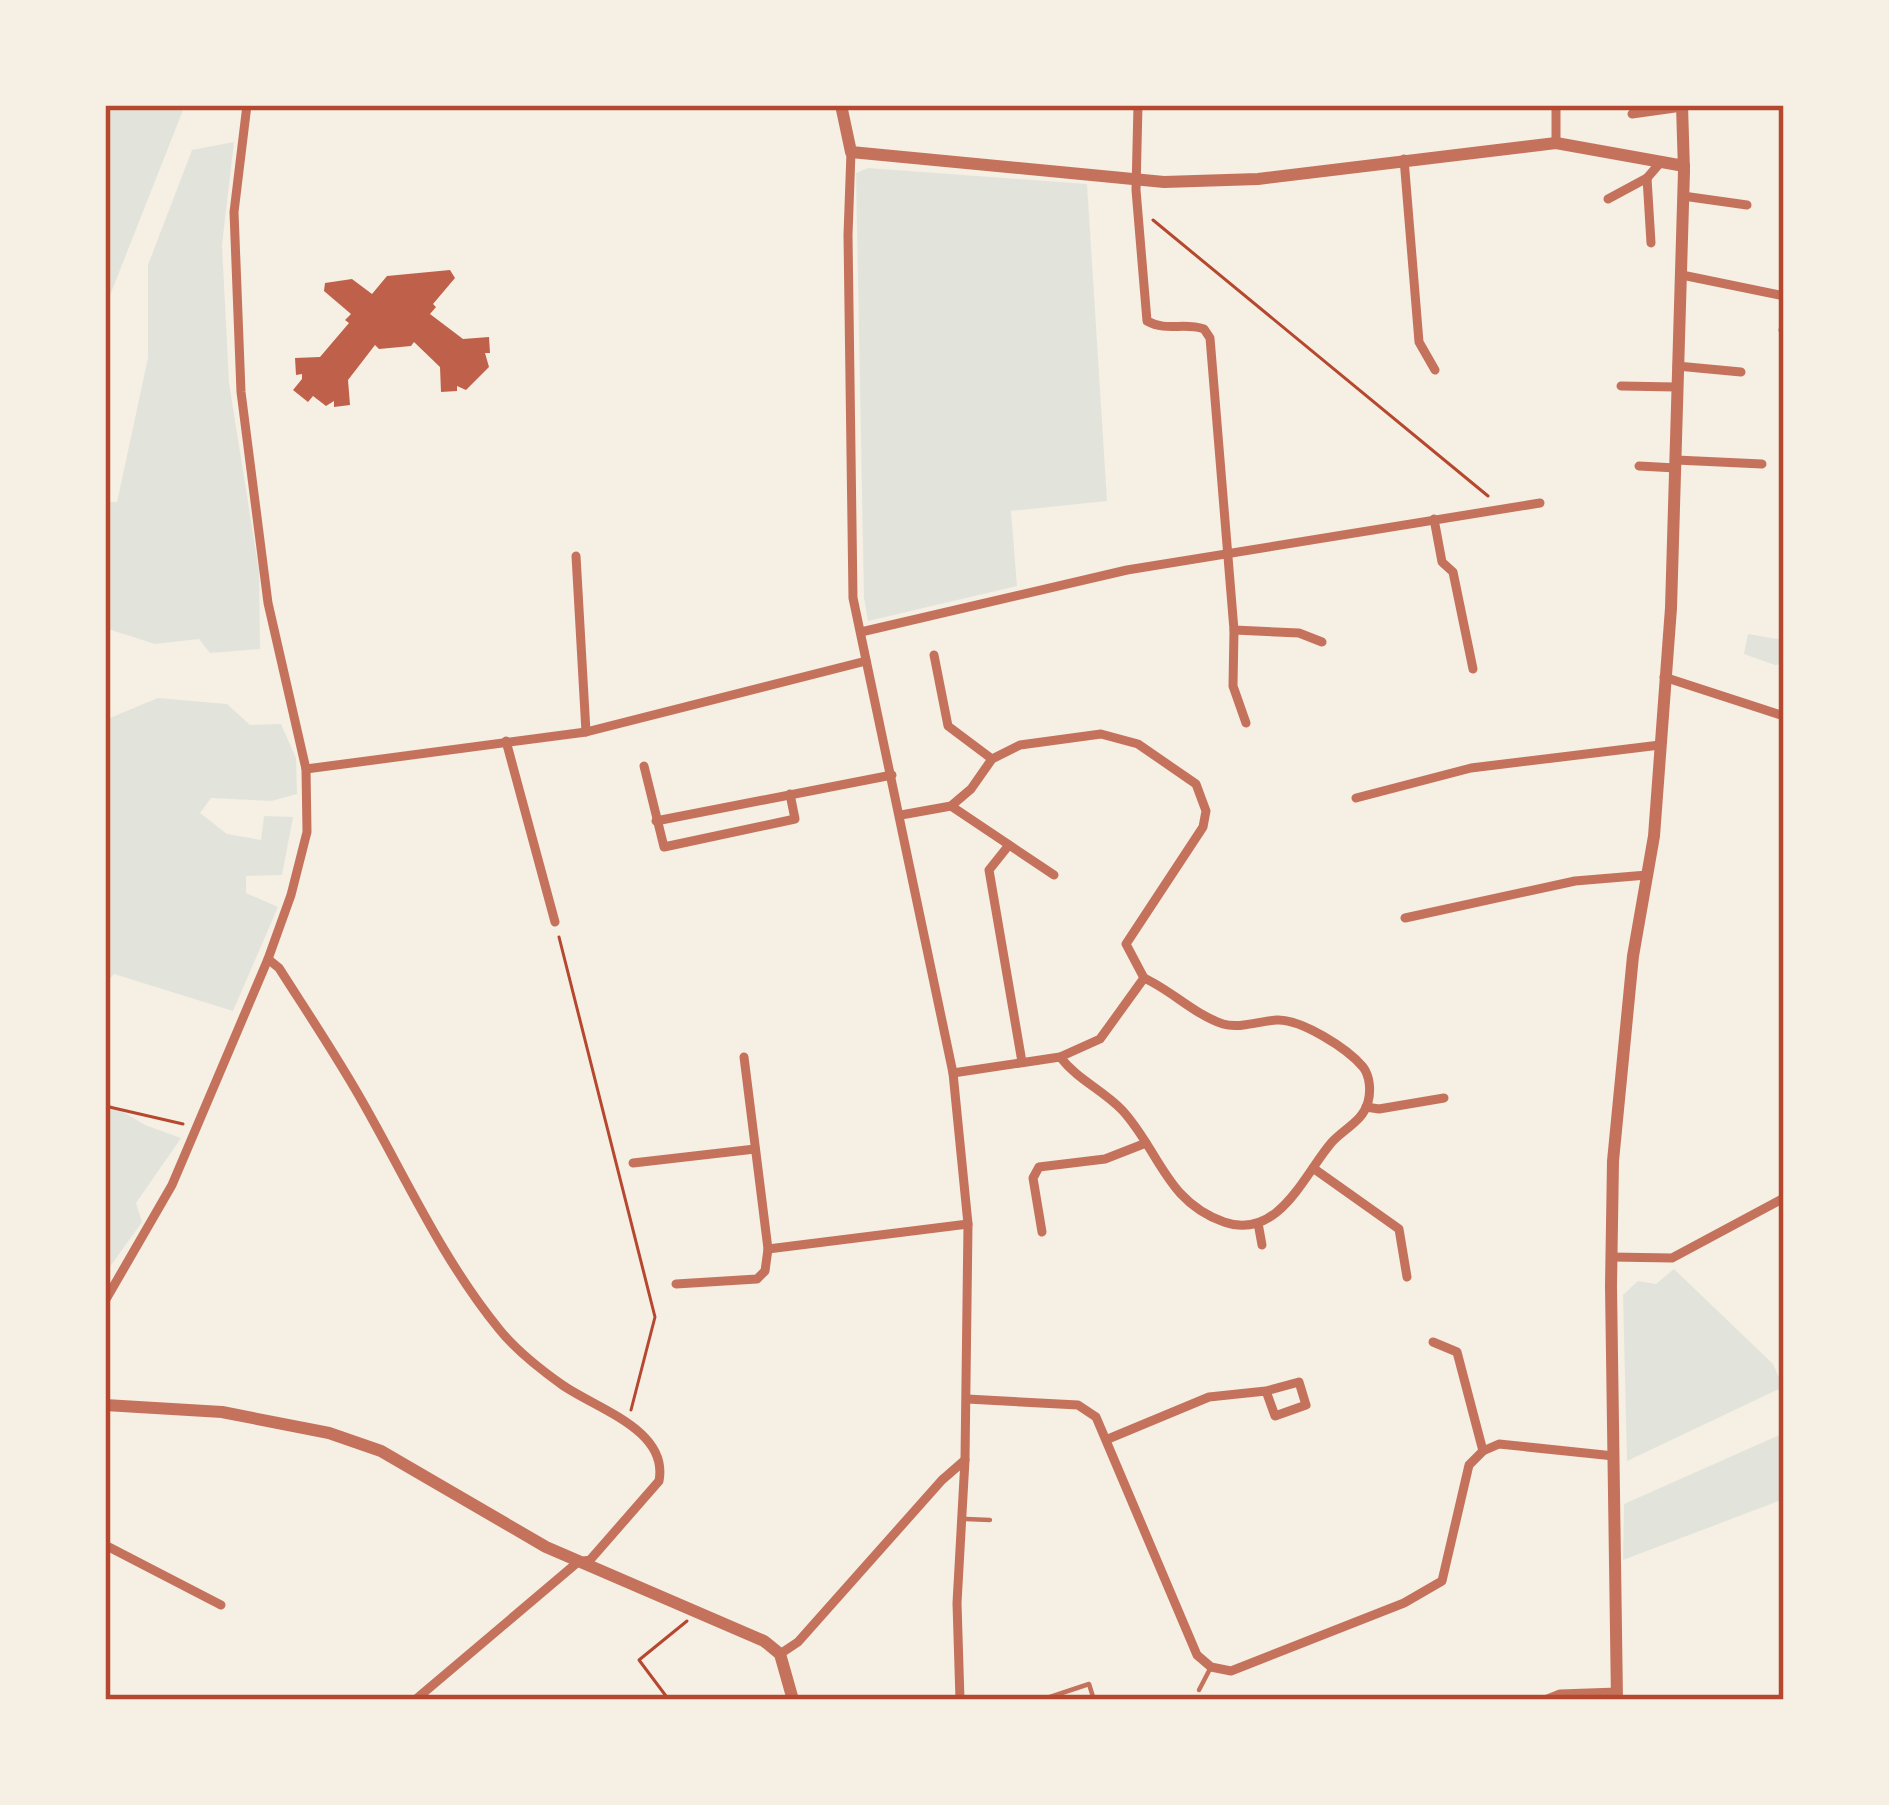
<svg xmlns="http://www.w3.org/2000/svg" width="1889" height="1805" font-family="Rubik,sans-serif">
	<rect width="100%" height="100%" fill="#f6efe4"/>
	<g fill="#e2e4dc">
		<path d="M105,105h80l-80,203z"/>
		<path d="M234,142l-12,103 7,138 30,188 1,78 -50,4 -11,-14 -44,5 -50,-16v-126h12l31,-144v-93l44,-115z"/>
		<path d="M868,168l219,16 20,317 -96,10 6,75 -149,35 -4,-23 -8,-425z"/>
		<path d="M1748,634l29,5 7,-3v28l-9,1 -31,-11z"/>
		<path d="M158,698l69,6 23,21 31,-1 15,34 1,36 -26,7 -60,-3 -11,15 27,21 34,6 3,-24 29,1 -11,58 -36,1v17l32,14 -45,104 -119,-37 -9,10v-264z"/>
		<path d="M105,1101l40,24 36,13 -45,65 6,19 -33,46 -4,-1z"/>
		<path d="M1674,1269l99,95 10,23 -156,74 -4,-166 15,-14 18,3z"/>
		<path d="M1784,1433v66l-161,61 1,-56z"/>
	</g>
	<path fill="#bf614a" d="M450,270l5,8 -22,26 3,3 -6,7 33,25 26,-2 1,16h-5l4,14 -23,23 -9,-4v5l-16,1 -1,-25 -26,-25 -3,4 -32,3 -4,-4 -27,35 2,25 -16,2v-6l-8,5 -13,-10 -5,6 -15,-12 9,-11v-5l-6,1 -1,-17 25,-1 29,-34 -4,-3 6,-6 -27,-23 1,-8 27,-4 20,15 15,-18z"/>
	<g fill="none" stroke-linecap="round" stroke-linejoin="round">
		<g stroke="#b5482f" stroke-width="3">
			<path d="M1153,220l335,276"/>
			<path d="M559,937l96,380 -24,93"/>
			<path d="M105,1106l78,18"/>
			<path d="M669,1700l-30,-40 48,-39"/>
		</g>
		<g stroke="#c5725c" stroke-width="4.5">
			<path d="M966,1519l24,1"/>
			<path d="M1199,1690l12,-23"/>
			<path d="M1041,1700l48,-16 5,16"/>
		</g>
		<g stroke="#c5725c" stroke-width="9">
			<path d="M1138,105l-2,85 11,131c20,11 36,1 57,8l6,9 24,292 -1,56 13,37"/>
			<path d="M1556,105v38"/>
			<path d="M1632,114l50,-7"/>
			<path d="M851,152l-3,83 5,363 100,475 15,151 -3,236 -8,143 3,97"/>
			<path d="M1404,159l15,183 16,28"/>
			<path d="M1647,178l4,65"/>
			<path d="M1683,196l64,9"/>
			<path d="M1608,199l39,-21 13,-15"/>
			<path d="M1682,275l102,21"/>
			<path d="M1783,330l1,-3"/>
			<path d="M1677,366l64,6"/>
			<path d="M1621,386l55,1"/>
			<path d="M1676,460l86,4"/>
			<path d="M1639,466l37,2"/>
			<path d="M1434,519l8,43 11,10 20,97"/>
			<path d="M576,556l10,176"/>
			<path d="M1234,630l65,3 23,9"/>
			<path d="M861,632l266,-62 413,-67"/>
			<path d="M934,655l14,71 44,33"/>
			<path d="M1664,677l120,39"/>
			<path d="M506,741l49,181"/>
			<path d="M644,766l20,81 131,-28 -5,-25"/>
			<path d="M306,769l280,-37 280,-71"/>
			<path d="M1356,798l115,-30 189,-23"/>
			<path d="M951,806l103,69"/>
			<path d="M901,815l50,-9 20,-17 21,-30 28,-14 81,-11 37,10 58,40 10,27 -3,16 -77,117 18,34"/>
			<path d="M656,821l236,-46"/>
			<path d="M1009,845l-20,25 33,192"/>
			<path d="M1405,918l170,-37 72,-6"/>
			<path d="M268,959l11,9c28,44 57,87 83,133 44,77 80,158 137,228 16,20 41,40 62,55 33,24 108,45 98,97l-69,79 -12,2 -163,138"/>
			<path d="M744,1057l24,192 200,-25"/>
			<path d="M1060,1057c18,23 43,33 62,53 37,40 44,92 102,112 55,19 80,-48 108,-80 13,-14 31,-21 36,-40 3,-11 2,-26 -5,-35 -16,-19 -62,-48 -86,-47 -17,1 -38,9 -54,4 -28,-9 -52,-34 -79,-46"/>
			<path d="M953,1073l107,-16 40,-18 44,-61"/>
			<path d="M1366,1107l13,2 65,-11"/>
			<path d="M633,1163l122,-14"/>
			<path d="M1313,1168l86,61 8,48"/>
			<path d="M1258,1223l4,22"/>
			<path d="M1042,1232l-9,-54 6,-11 66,-8 41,-16"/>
			<path d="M1611,1257l61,1 112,-60"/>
			<path d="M676,1284l81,-5 8,-8 3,-22"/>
			<path d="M105,1301l67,-116 96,-226 23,-64 16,-63 -1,-63 -38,-166 -27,-211 -7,-180 13,-107"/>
			<path d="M1433,1342l24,10 26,99"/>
			<path d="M967,1399l111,6 18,12 101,238 14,12 20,4 173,-68 38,-22 27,-116 14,-14 16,-7 115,12"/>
			<path d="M1108,1439l101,-42 57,-6 9,25 31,-11 -7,-23 -33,9"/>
			<path d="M105,1545l116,60"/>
			<path d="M780,1654l18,-12 144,-162 23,-20"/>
			<path d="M1545,1700l15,-6 57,-2"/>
		</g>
		<g stroke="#c5725c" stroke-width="12">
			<path d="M841,105l10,47 313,30 94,-3 298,-36 128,23"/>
			<path d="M105,1405l117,7 107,21 52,18 165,96 218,94 16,13 13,46"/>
			<path d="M1617,1700l-6,-414 2,-125 20,-205 21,-120 17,-228 13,-437 -2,-66"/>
		</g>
	</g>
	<rect width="1889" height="1805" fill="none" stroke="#f6efe4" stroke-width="216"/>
	<rect x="108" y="108" width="1673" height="1589" fill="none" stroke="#b5482f" stroke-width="4.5"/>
</svg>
